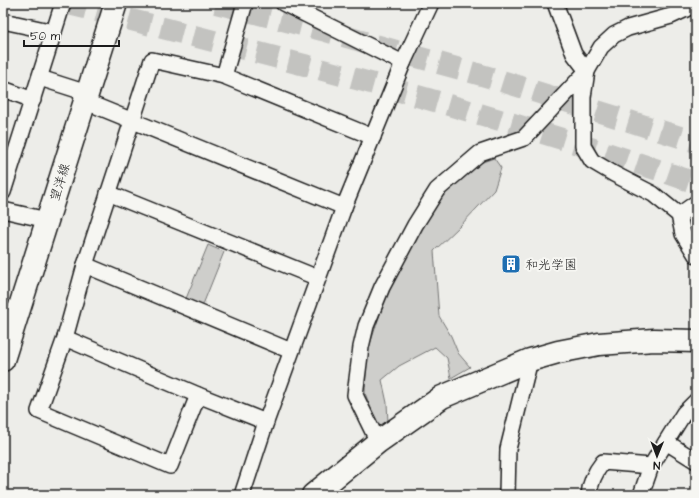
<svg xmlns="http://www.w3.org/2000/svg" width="699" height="498" font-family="'Architects Daughter','Klee One',sans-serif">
	<rect width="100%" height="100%" fill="#edede9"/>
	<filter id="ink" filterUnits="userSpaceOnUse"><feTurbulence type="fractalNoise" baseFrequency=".025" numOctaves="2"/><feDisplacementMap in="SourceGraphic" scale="8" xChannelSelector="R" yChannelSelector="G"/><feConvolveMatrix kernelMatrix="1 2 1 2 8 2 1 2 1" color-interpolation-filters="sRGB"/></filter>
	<g filter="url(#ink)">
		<g fill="#cececb" stroke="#757574">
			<path d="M494,158l7,10 -7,22 -34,36 -26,25 5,65 12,20 7,17 12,14 -19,11 -4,-20 -12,-11 -36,19 -17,14 5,23 1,19 -10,6 -13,-35 2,-40 16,-48 20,-46 42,-70 32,-25z"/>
			<path d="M208,245l16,7 -22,55 -17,-6z"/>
		</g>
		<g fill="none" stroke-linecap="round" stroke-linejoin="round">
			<g stroke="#c3c3c0" stroke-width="22" stroke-dasharray="22 11" stroke-linecap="butt">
				<path d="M65,3c212,54 424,108 631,180"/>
				<path d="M216,3l106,27 170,48 204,64"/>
			</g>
			<defs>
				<g id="street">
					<path d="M283,3l120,60"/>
					<path d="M555,3l19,51 13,17 -4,26v49l9,15 22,13 39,20 26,21 4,19 13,21"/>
					<path d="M3,21l51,11"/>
					<path d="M224,76l21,-73"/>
					<path d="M40,78l47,15"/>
					<path d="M3,89l30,11"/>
					<path d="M84,101l260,106"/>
					<path d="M3,192l60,-189"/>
					<path d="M108,193l210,85"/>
					<path d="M3,210l44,10"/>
					<path d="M679,215l17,-12"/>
					<path d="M85,265l206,86"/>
					<path d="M65,338l133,57 68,27"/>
					<path d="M198,395l-28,71 -131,-55 26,-73 20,-73 67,-205 72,16 149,61"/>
					<path d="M378,442l-23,-47 6,-48 5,-21 16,-39 33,-62 22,-35 43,-37 44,-15 63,-67 14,-24 13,-12 14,-7 43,-12 15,-7 7,-6"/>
					<path d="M666,442l30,19"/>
					<path d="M242,495l24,-73 78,-215 59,-144 28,-60"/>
					<path d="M507,495l1,-46 22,-89"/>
					<path d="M589,495c1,-13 6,-23 14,-33l48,4"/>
					<path d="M641,495l10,-29 33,-53 12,-12"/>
				</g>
				<g id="secondary">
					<path d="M3,360l113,-357"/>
					<path d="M313,495l65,-53 64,-45 88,-37 28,-8 41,-8 55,-4 42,1"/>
				</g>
			</defs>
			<use href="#street" stroke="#1c1c1c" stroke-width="18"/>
			<use href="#secondary" stroke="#1c1c1c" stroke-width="25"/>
			<use href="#street" stroke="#f6f6f2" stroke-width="15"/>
			<use href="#secondary" stroke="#f6f6f2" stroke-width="22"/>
		</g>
	</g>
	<defs>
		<symbol id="building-square" viewBox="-11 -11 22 22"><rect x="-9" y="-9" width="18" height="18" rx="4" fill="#1f6fb2" stroke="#f6f6f2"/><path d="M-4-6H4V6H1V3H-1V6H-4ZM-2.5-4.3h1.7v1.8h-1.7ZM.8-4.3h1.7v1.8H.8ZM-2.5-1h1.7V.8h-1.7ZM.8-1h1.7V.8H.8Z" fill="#fff"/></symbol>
	</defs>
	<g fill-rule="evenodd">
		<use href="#building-square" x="500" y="253" width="22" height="22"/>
	</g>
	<g text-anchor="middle" stroke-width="4" stroke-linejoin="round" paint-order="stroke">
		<g font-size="13" fill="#1c1c1c" stroke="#f6f6f2">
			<text transform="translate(59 182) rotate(-73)" y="5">望洋線</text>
		</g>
		<g font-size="13" fill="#1c1c1c" stroke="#f6f6f2" text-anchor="start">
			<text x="525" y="269">和光学園</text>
		</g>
	</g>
	<rect width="699" height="498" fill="none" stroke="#f6f6f2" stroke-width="16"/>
	<rect x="8" y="8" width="683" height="482" fill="none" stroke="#1c1c1c" stroke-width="1.5" filter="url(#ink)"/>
	<g transform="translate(657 456) rotate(181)" stroke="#f6f6f2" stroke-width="3" paint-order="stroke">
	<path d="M0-3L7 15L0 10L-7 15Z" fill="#1c1c1c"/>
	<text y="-6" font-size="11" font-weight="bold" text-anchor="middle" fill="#1c1c1c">N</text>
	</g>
	<path d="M24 40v6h95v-6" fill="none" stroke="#1c1c1c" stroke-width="2"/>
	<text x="30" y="40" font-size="12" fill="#1c1c1c" stroke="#f6f6f2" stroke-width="3" paint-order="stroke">50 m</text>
</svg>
